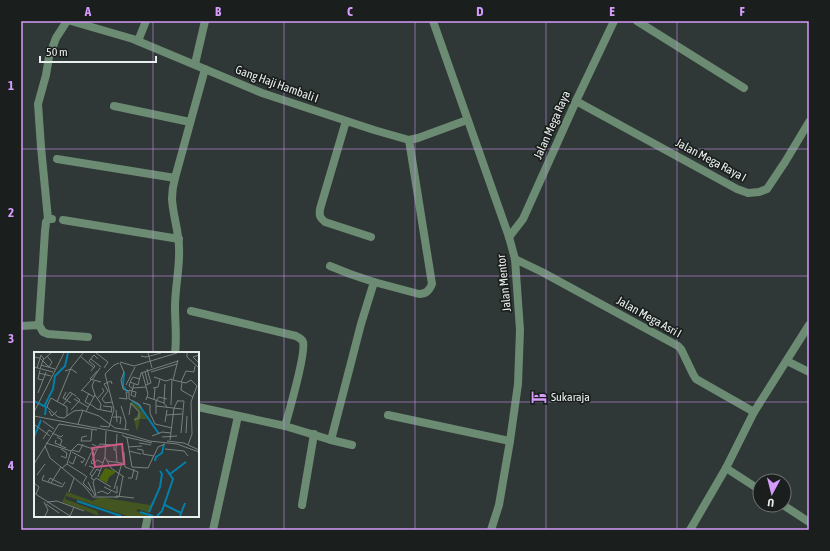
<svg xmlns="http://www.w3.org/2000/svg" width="830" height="551" font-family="'Asap Condensed',sans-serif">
	<rect width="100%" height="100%" fill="#2f3836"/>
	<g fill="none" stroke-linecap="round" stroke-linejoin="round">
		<g stroke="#6b8b73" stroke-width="8">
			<path d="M71,21l62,18 129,54 112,37 35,10 9,-2 49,-18"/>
			<path d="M433,21l76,216 6,22 5,71 -2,54 -8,57 -11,64 -8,25"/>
			<path d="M637,21l107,67"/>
			<path d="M138,41l8,-20"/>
			<path d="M195,64l10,-43"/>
			<path d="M576,101l161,88 11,4 11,-1 8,-3 18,-27 24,-40"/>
			<path d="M114,106l76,16"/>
			<path d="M346,121l-26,88c-1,7 0,9 5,13l46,15"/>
			<path d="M57,159l118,19"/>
			<path d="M48,219l-7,-72 -3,-43 8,-29 3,-18 7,-19 11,-17"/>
			<path d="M63,220l116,19"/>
			<path d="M509,237l14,-18 53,-118 38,-80"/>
			<path d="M515,259l27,13 136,74 3,3 12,25 3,5 58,33"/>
			<path d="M330,266l20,8 24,8 -13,42 -30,116"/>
			<path d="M374,282l45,12c7,0 10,-3 13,-10l-23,-144"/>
			<path d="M191,311l105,25c3,2 6,3 7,6 3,10 -14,70 -18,84"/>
			<path d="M39,325l6,-94 1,-9 2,-3h4"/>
			<path d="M21,326l18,-1 4,7 5,2 40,3"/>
			<path d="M175,353c2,-16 0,-31 0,-46 0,-20 5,-39 4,-59 0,-16 -6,-32 -7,-49 0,-7 1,-14 3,-21l30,-109"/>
			<path d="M787,361l22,11"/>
			<path d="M198,407l87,19 46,14 21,5"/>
			<path d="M388,415l122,26"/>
			<path d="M726,468l34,22"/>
			<path d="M302,505l12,-71"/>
			<path d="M783,505l26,17"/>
			<path d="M145,530l3,-14"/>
			<path d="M213,530l25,-114"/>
			<path d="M690,530l36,-62 28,-56 55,-87"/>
		</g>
	</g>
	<path fill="none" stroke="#d59bfb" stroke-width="1" stroke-opacity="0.55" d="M153,21v332M284,21v509M415,21v509M546,21v509M677,21v509M21,149h788M21,276h788M21,402h14M198,402h611M153,516v14"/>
	<defs>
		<symbol id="hotel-bare" viewBox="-9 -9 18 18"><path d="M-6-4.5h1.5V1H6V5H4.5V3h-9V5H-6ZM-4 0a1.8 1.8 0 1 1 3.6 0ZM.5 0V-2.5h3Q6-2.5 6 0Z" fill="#d59bfb" stroke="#1a1f1d" stroke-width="2.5" paint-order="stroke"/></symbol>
	</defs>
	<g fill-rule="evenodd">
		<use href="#hotel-bare" x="528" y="386" width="22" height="22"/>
	</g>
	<g text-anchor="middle" stroke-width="3.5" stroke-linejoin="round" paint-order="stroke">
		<g font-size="12" fill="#e8eeec" stroke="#1a1f1d">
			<text transform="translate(277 84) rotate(20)" y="4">Gang Haji Hambali I</text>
			<text transform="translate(552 125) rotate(-66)" y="4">Jalan Mega Raya</text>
			<text transform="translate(711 160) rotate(28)" y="4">Jalan Mega Raya I</text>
			<text transform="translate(504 283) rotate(-96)" y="4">Jalan Mentor</text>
			<text transform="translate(649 317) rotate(29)" y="4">Jalan Mega Asri I</text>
		</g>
		<g font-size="12" fill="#e8eeec" stroke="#1a1f1d" text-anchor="start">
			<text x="551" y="401">Sukaraja</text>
		</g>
	</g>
	<g transform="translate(34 352)">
		<rect width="165" height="165" fill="#2f3836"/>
		<path d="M97,50l7,3 9,14h-7l-3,13 -3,-13 6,-7 -11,-8zM33,140l26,9 6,-4 51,8 6,-8 -7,16 -11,-4 -2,2 15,5h-24l-61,-20 -1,3 32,12 2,5 -37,-14z" fill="#435521"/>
		<path d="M71,116l10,3v2l-6,4 -2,6 -8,-4z" fill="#4d660e"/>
		<path fill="none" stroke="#037faa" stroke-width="2" d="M90,20l-1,14 5,7M0,49l12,6 -1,8M98,49l7,4 20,29M10,55l9,-18 2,-13 10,-10 3,-13M0,85l7,-17M121,109l1,-4 6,-4 2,-9M136,122l16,-12M43,149l44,15M131,153l16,8M106,160l13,4M115,160l11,-25 2,-13 -2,-3M123,164l5,-5 11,-32 -7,-10M146,164l5,-13"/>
		<path fill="none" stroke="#79817f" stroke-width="1" d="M62,1l12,9 -4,6M114,1l4,15M153,1v4l12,11M165,3l-6,2 6,6M13,4l5,6 -3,5M46,4l14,12M107,4l5,1 15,-4M0,5l6,1 9,9M57,7l10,8M144,8l-5,20 13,3 5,-3 6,6 -6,16 1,32 -4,11M86,10l14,4 43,-13M86,11l4,9 -3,8 2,9M7,13l14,4M0,15l19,5M3,16l4,-13 3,4M6,17l3,-9 8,-7M6,18l-2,9 5,1M31,19l6,-2 6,4M57,19l4,-5 -6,-5 5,-6 4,4M63,19l-7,8 11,3M108,20l6,22 -2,6M111,20l3,12M117,20l26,-8M5,21l12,3M120,25l12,4 6,-2M58,28l8,-12M96,30l8,3 3,-12 37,-12M147,30l5,-11 8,1 1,-6M148,30l-1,8 12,7M78,32l-1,-3 -7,3 4,7 -6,8 3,4 8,-1M92,33l9,-18M112,33l5,-2 -4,-14M99,36l13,-1M119,36l5,-1 2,-8M89,37l6,2v8l10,5 2,4M99,37l-4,-3 2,-6 2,-3 7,2M48,38l12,7M95,38l3,1 4,1 -1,5 -4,-2 1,-4 2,-7M47,39l10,-11M32,40l-3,6 8,5M4,41l8,-21M61,43l6,9 -1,6M113,45l17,6 3,4M64,46l6,-7 -2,-3M85,46l8,1 -1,-7M31,47l5,-7 6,4M40,47l14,8M120,48l1,-12M122,49l3,-4 8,2M144,49h6l-3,32M23,50l14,-34 12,-15M109,51l7,2v8l5,11 17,4M130,51l1,-19M14,52l-1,3 11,10 6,1 10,-7 8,-1 17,6 16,12 14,2M14,52l3,-6 16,9v9M55,52l-4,-2 4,-9M56,52l7,5 15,3M29,53l9,-11M137,53l1,-26M69,54l9,1 -1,5M87,54l5,16 -1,8M122,54l26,3M37,58l9,-10 -4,-3M82,58l1,12M15,59l3,5 5,-5M52,59l9,-16 -3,-9 2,-5M0,60l30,-59M122,62v-13M95,63l2,-12 8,9v6l-5,2M132,63l16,-1M0,64l89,17 27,8 27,3 22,8M79,65h8l-1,7M9,69l11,8M131,70l2,-12M44,72l5,-14M76,72l4,-15 -9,-35 9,-9 5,-2M1,73l15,11M66,74l9,1 1,-3M72,79l-1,26 6,11 13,9M18,81l9,4 2,-2M152,81l1,-17M88,83l5,3 5,29 16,1 10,-21 7,-3M53,84l-5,1 -1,4h10l1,-12M118,84l10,-4 9,1M23,85l5,3 -2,6M92,85l26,6M128,85l15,-1M9,87l6,-9 3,2M22,88l-1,3 11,5M136,88l4,-32 4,-8M133,89l17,2 15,7M12,91l25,8M105,91l12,2M58,92l6,3 -7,16 3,1 3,-4 6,3M11,94l5,12 34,28 9,11h26l4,-21M64,95l2,-3 14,1v5M94,95l14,-1M27,97l6,4 -1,5 -5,-2M103,97l6,1v4l11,2M131,97l19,2 4,5M38,98l7,2 4,-8M80,98h2l1,-16M82,98l1,12M95,99l12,3M38,100l13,7 -3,4 -1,-2M90,100l1,15 13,5 -2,8M73,109l15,2 -8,26M35,110l4,2 3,-8M0,112l25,-40 38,6M33,112l4,-13 7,-7 18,6M51,114l6,-13 4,1M55,114l5,2 -4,6 2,2M28,116l5,-4 19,12M3,123l8,-11M10,123l-2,5 20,7 3,-5M53,124l-4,7 8,8M64,125l7,-20M94,126h4l2,-9M60,128l-3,-2 6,-9 3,2M14,130l2,-4 12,6M54,130l7,14M0,131l5,4 -3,7M17,131l10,-16M70,135l13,6v-7M35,140l5,-14M0,141l36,23 4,-9M63,141l5,-2 6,3 3,-3M62,144l-3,-14 3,-4 15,9M82,146v-2l18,2M10,150l4,8 -3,6M13,150l10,-1 27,10M12,152l13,9"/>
		<path fill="#cd5886" fill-opacity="0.15" stroke="#cd5886" stroke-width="2" d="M88,92l2,20 -29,3 -3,-19z"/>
		<rect width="165" height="165" fill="none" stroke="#e8eeec" stroke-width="2"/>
	</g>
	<rect width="830" height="551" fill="none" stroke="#1a1f1d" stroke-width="44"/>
	<g transform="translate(772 493) rotate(187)"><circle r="19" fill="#1a1f1d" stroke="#6c7270"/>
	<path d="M0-3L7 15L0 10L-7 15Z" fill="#d59bfb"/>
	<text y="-6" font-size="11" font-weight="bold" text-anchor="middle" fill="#e8eeec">U</text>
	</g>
	<path d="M40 56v6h116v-6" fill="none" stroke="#e8eeec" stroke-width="2"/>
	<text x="46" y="56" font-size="12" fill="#e8eeec" stroke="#1a1f1d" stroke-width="3" paint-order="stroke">50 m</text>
	<rect x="22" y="22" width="786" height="507" fill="none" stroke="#d59bfb" stroke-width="1.5"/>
	<g font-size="13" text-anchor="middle" font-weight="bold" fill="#d59bfb">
		<text x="88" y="16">A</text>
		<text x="218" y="16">B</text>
		<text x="350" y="16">C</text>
		<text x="480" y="16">D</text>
		<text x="612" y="16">E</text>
		<text x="742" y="16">F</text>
		<text x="11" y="90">1</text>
		<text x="11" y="217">2</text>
		<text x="11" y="343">3</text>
		<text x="11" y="470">4</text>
	</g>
</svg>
